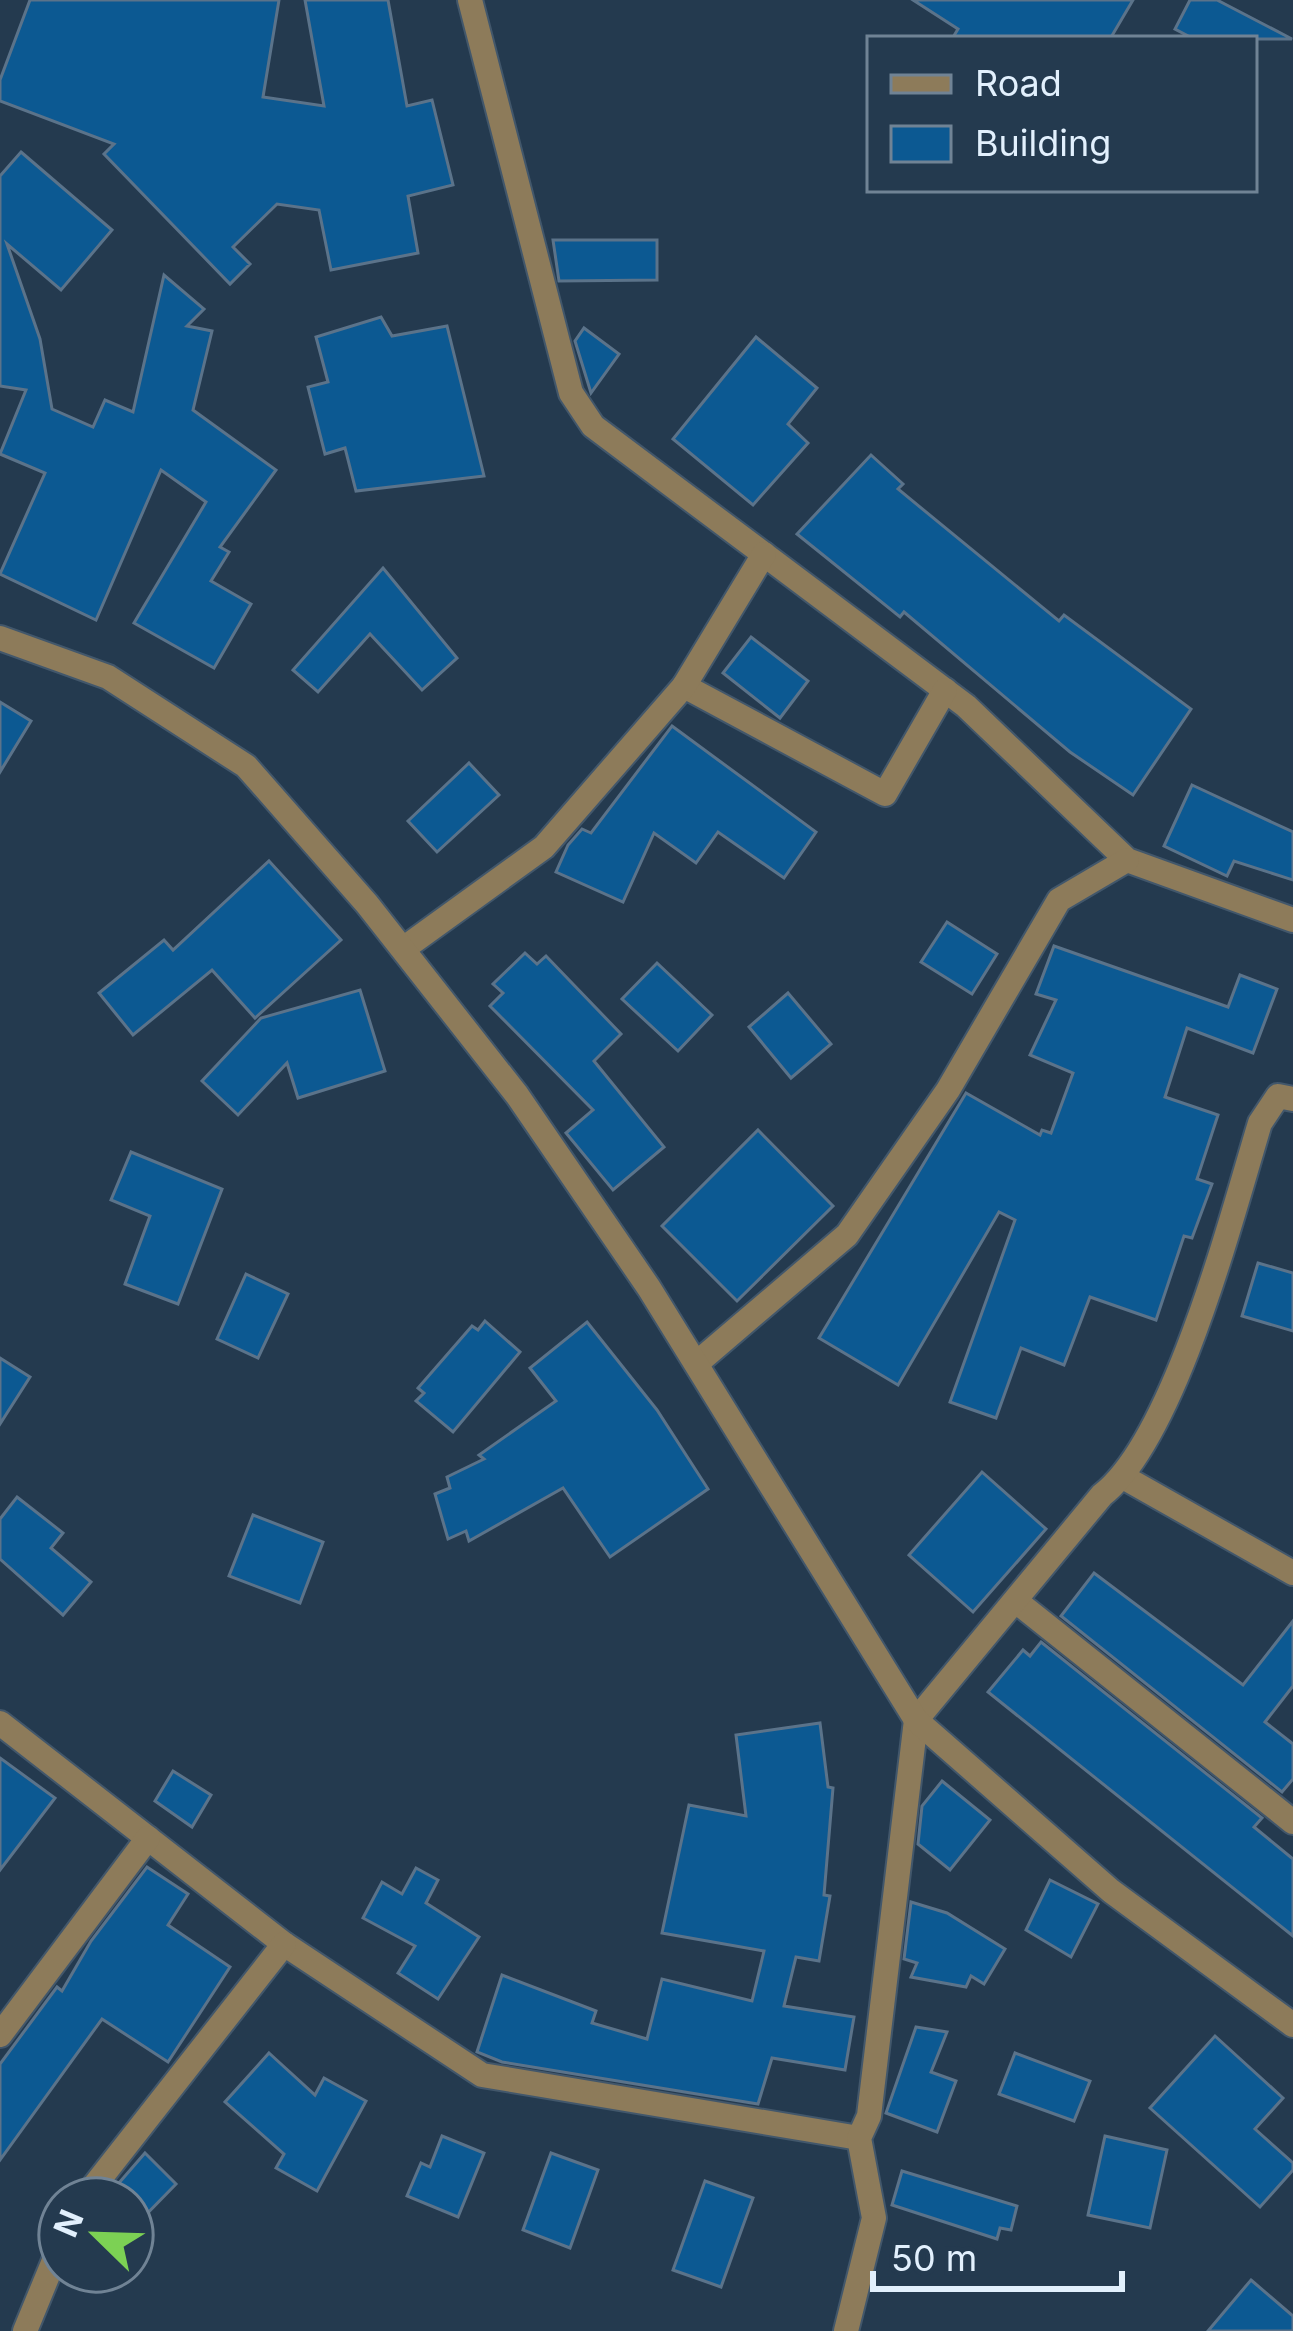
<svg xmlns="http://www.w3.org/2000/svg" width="1293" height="2331" font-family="Inter,sans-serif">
	<rect width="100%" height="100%" fill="#243a4f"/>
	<g fill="#0c5992" stroke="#5b738a" stroke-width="3">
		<path d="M30,0h249l-16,97 61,9 -19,-106h83l19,106 25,-6 21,85 -45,11 10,57 -87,17 -12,-60 -42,-6 -44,43 17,17 -20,20 -126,-130 10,-10 -114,-43v-21z"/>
		<path d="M913,0h220l-23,39h-158l6,-10z"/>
		<path d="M1190,0h27l75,39h-98l-19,-10z"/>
		<path d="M21,152l91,78 -51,60 -54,-46 33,95 12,70 41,18 12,-27 28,12 31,-137 40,34 -17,17 25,5 -19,79 83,60 -56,77 9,5 -18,29 40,23 -37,64 -80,-45 72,-121 -45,-32 -65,150 -96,-46 45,-101 -45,-19 26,-64 -26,-4v-210z"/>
		<path d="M553,240h104v40l-98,1z"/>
		<path d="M381,317l11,19 55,-10 37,150 -128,15 -11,-43 -20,6 -17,-67 20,-5 -12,-45z"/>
		<path d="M584,328l35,26 -28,39 -16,-52z"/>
		<path d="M756,337l61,51 -29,36 20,19 -55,62 -80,-66z"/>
		<path d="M871,455l32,29 -5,5 161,132 5,-6 127,94 -58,86 -63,-43 -166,-140 -4,5 -103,-83z"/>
		<path d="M383,568l74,90 -35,32 -52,-56 -52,58 -25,-22z"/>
		<path d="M751,637l57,44 -28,37 -57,-45z"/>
		<path d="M0,702l31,19 -31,51z"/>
		<path d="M672,726l144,106 -32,46 -66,-46 -22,31 -42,-30 -31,69 -67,-30 12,-27 14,-16 9,4z"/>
		<path d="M469,763l30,32 -62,57 -29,-31z"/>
		<path d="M1192,785l101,47v48l-59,-19 -7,15 -63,-30z"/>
		<path d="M269,861l72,79 -86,78 -43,-48 -79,65 -34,-42 65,-53 9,10z"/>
		<path d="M947,922l50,32 -25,40 -51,-32z"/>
		<path d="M1054,946l174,61 12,-32 37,14 -24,64 -66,-25 -22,69 53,18 -21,64 15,5 -20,54 -8,-2 -28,84 -66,-23 -26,68 -43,-17 -25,70 -46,-16 65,-182 -16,-8 -101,173 -79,-47 147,-245 74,42 2,-5 9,3 22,-60 -43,-18 26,-55 -20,-6z"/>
		<path d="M525,953l12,11 9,-8 75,78 -27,27 70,86 -51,43 -47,-57 27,-23 -103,-104 13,-13 -10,-9z"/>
		<path d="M657,963l55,52 -34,36 -56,-52z"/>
		<path d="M360,990l25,81 -87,27 -11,-35 -49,52 -36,-34 59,-63z"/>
		<path d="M788,993l43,51 -40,34 -42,-51z"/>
		<path d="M758,1130l75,76 -96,95 -75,-75z"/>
		<path d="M131,1152l91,37 -44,115 -53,-20 25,-68 -39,-16z"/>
		<path d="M1258,1263l35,10v58l-51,-15z"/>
		<path d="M246,1274l42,20 -30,64 -41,-19z"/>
		<path d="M485,1321l35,31 -67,80 -37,-31 8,-8 -6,-5 54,-62 6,4z"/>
		<path d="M587,1322l70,88 51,79 -98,68 -47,-69 -94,53 -3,-10 -18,8 -13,-45 15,-6 -3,-11 37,-18 -5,-4 77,-54 -26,-33z"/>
		<path d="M0,1358l30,19 -30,47z"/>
		<path d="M982,1472l64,57 -73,83 -64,-57z"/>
		<path d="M17,1497l46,36 -12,15 40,34 -28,33 -63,-56v-40z"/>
		<path d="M253,1515l70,27 -23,61 -71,-27z"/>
		<path d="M1094,1573l149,112 50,-64v65l-28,36 28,22v35l-11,13 -221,-176z"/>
		<path d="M1041,1642l221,176 -8,9 39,32v77l-305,-244 35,-42 7,6z"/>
		<path d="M820,1723l8,64 5,1 -9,107 6,1 -11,65 -23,-4 -12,49 70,11 -9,53 -73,-12 -14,46 -256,-42 -25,-10 25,-77 94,36 -4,12 55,16 15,-60 90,22 12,-50 -102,-18 27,-128 57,11 -10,-81z"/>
		<path d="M0,1758l55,40 -55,72z"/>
		<path d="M173,1771l38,24 -19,32 -37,-26z"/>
		<path d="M942,1781l48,39 -40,50 -32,-26 4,-38z"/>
		<path d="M147,1867l41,27 -20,31 62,42 -62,95 -66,-43 -102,141v-96l57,-77 5,4 29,-50z"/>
		<path d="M416,1868l22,12 -12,23 53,34 -41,62 -40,-26 17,-27 -52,-28 19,-36 20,12z"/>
		<path d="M1050,1880l48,24 -27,53 -45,-27z"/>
		<path d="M911,1902l36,11 58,36 -21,35 -13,-8 -5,11 -55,-10 6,-14 -13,-4z"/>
		<path d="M916,2027l31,5 -16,40 25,9 -19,51 -51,-19z"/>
		<path d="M1215,2036l68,62 -28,31 38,34v7l-33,37 -110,-99z"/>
		<path d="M269,2053l46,42 9,-17 42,23 -49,90 -41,-23 8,-14 -59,-52z"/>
		<path d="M1015,2053l75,28 -16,40 -75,-27z"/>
		<path d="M442,2136l42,17 -26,64 -51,-21 14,-33 9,4z"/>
		<path d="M1105,2136l62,14 -17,78 -62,-13z"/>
		<path d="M145,2153l31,31 -44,45v-30h-27z"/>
		<path d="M551,2153l47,17 -28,78 -47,-18z"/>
		<path d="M902,2171l115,35 -6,24 -11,-2 -3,11 -105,-34z"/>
		<path d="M705,2181l48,17 -32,89 -48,-17z"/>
		<path d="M1251,2280l42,36v15h-85z"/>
	</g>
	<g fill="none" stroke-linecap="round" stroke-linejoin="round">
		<defs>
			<g id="minor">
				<path d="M470,0l101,393 22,33 373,280 161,154 166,60"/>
				<path d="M684,686l201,108 60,-104"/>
				<path d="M403,949l141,-102 140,-161 80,-132"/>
				<path d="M697,1363l150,-128 101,-145 111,-190 68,-40"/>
				<path d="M1125,1478l168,95"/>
				<path d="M1017,1602l276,220"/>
				<path d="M0,1723l284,221 198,131 377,63"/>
				<path d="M0,2035l148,-197"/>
				<path d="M84,2199l200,-255"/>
				<path d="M25,2331l35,-85"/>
				<path d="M846,2331l28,-113 -15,-80 10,-22 47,-396 186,-225c73,-57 130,-280 158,-372l18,-27 15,3"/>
			</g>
			<path id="tertiary" d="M0,638l108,39 138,89 121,138 150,191 132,193 267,432 195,171 182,134"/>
		</defs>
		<use href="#minor" stroke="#42576b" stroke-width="28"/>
		<use href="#tertiary" stroke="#42576b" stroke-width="28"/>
		<use href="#minor" stroke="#8d7b5a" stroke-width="24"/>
		<use href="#tertiary" stroke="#8d7b5a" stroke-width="24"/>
	</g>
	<rect x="867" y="36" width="390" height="156" fill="#243a4f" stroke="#708395" stroke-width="3"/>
	<rect x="891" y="75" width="60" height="18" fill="#8d7b5a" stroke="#708395" stroke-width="3"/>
	<text x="975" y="96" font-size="36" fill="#e2f0fd">Road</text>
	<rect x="891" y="126" width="60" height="36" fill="#0c5992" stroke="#708395" stroke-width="3"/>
	<text x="975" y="156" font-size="36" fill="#e2f0fd">Building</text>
	<g transform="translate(96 2235) rotate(293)"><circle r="57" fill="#243a4f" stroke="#708395" stroke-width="3"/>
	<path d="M0-9L21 45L0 30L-21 45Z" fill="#7cd154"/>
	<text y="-18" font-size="33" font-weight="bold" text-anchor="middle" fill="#e2f0fd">N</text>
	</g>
	<path d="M873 2271v18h249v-18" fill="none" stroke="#e2f0fd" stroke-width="6"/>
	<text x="891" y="2271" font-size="36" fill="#e2f0fd" stroke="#243a4f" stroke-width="9" paint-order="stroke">50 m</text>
</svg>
